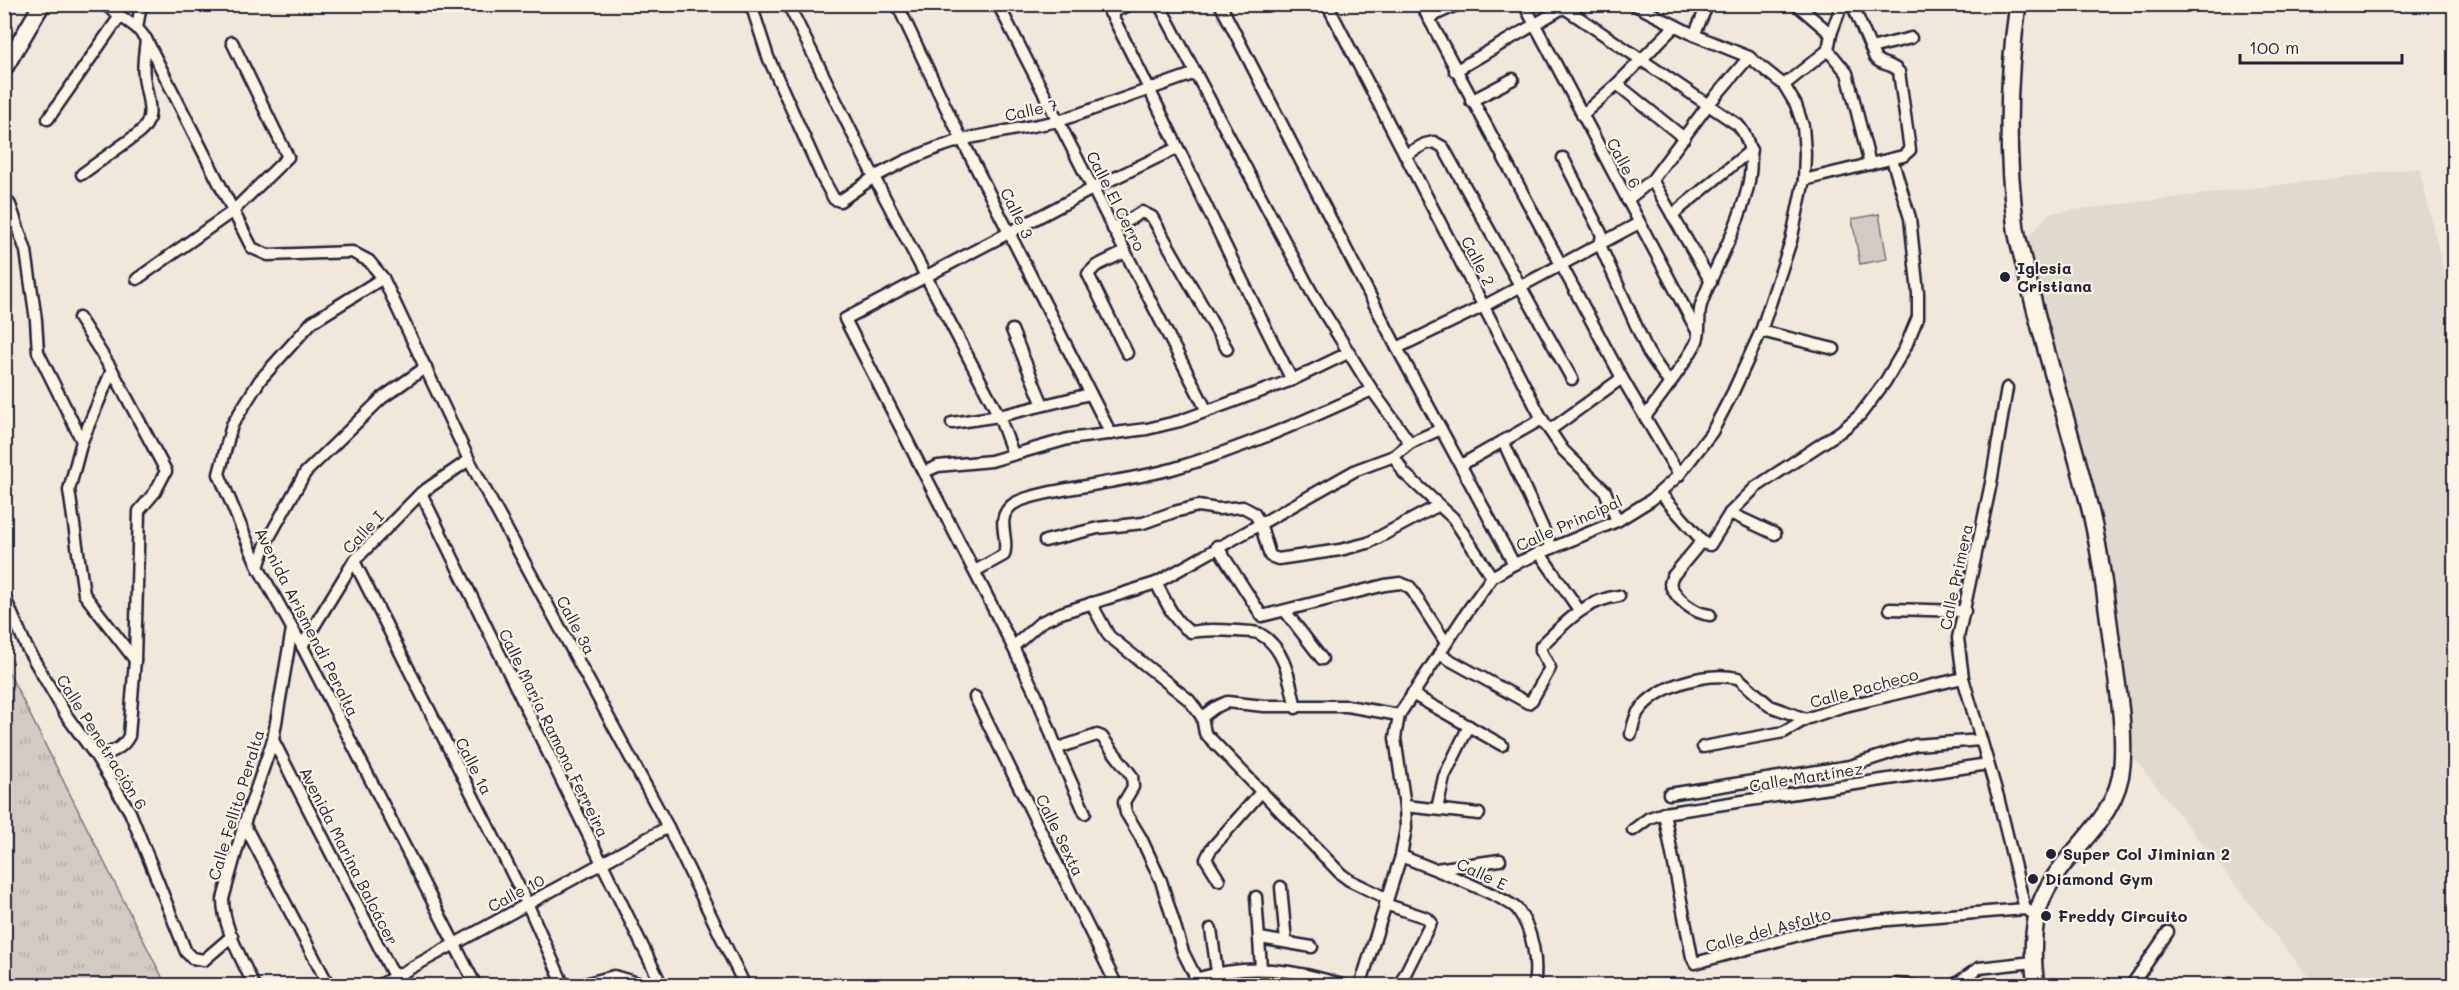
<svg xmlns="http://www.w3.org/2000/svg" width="2459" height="990" font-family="Mali,sans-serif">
	<defs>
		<pattern id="grass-tufts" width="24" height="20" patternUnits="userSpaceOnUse" patternTransform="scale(1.5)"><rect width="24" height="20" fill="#d1cbc3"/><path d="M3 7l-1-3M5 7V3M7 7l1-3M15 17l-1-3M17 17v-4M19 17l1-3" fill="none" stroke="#b3aea8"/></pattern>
	</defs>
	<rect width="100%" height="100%" fill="#efe8db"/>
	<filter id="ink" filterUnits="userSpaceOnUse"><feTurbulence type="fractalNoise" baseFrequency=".0167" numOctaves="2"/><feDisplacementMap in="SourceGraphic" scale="12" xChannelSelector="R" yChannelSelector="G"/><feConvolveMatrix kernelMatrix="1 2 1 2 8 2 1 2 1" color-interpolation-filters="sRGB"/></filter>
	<g filter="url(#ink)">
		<path fill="#e0d9cf" d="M2419,168l35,147v670h-139l-182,-228 -31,-242 -79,-270 26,-32z"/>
		<path fill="url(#grass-tufts)" stroke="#7a767f" stroke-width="1.5" d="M4,665h1l161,320h-161z"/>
		<path fill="#d1cbc3" stroke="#7a767f" stroke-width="1.5" d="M1879,214l8,45 -27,5 -8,-45z"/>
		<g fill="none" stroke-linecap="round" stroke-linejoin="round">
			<defs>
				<g id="street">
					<path d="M104,4l33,24"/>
					<path d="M751,4l17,53 55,122 11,20 6,2 34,-24 31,-16 32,-13 27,-9 95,-18 137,-48"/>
					<path d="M788,4l86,173 125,239 14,38"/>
					<path d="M897,4l53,112 161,318"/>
					<path d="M998,4l209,407"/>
					<path d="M1106,4c65,124 122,252 186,376"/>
					<path d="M1159,4l153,289 60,97 38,53"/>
					<path d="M1220,4l177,344 117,216"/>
					<path d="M1327,4l215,415 21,31 42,41 12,30"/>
					<path d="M1421,4l201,374 57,97"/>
					<path d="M1524,4l174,329"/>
					<path d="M1796,4l35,30"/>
					<path d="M1110,13l21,-9"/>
					<path d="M1428,18l31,-14"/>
					<path d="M1694,35l14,-31"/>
					<path d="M146,39l106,209 16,7 84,-3 17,9 14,17 86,182 199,367 77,159"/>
					<path d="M1871,48l40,-10"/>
					<path d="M1828,50l19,23 23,91"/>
					<path d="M1455,71l106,-62h5l172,116c39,44 -22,133 -37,180 -4,13 1,29 -6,40 -14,25 -33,49 -50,72"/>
					<path d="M1617,84l67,54"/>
					<path d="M1784,85l44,-35 3,-16 11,-30"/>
					<path d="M1471,101l42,-22"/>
					<path d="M1582,115l35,-31 58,-58"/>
					<path d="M48,119l72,-103"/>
					<path d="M1405,155l20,-11 9,-2 9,5 129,232"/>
					<path d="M1563,158l39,77 -2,10 48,107 22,32"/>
					<path d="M82,174l57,-41c19,-15 7,-36 5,-57 -2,-12 1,-25 2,-37l-9,-11 4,-24"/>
					<path d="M1652,180l59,102"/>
					<path d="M1804,180l99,-24 7,-6 -11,-78c-7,-9 -17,-6 -24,-14l-23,-54"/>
					<path d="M4,196l6,9 16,46 10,69 2,32 44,89"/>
					<path d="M1627,200l25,-20 56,-75 41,-48"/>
					<path d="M1672,215l79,-65"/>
					<path d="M1113,229l29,-17 10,5 75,132"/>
					<path d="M1125,252l-29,14 -8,8 39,79"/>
					<path d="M383,278l-71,44 -52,58 -28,45 -13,49 39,93 44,79 174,340"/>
					<path d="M137,279l96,-68 55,-54 -56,-115"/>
					<path d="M79,318l33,52 54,101 -11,21 -16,19 -4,149 -6,76c-6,12 -19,18 -33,20"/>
					<path d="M1012,330l31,75"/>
					<path d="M1761,331l73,18"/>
					<path d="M1397,348l87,-42 155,-83"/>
					<path d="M112,370l-30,71 -13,49 15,104 51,66"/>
					<path d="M2007,388l-16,95 -33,155 5,40 35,119 27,112"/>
					<path d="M952,423l47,-7 91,-22"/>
					<path d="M1550,430l72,-52"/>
					<path d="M1503,441l49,107"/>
					<path d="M1394,456l10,17 49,45 39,59"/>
					<path d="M1461,465l81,-46"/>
					<path d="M924,472l14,-6 53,-5 77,-22 79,-10 33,-8 112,-41 56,-27"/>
					<path d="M421,493l241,493"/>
					<path d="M1660,493l45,51 5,1 20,-32 26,-26 85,-56 19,-16 25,-33 20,-34 13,-31v-24l-8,-75 -18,-59"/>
					<path d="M1730,513l45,21"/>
					<path d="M1045,541l53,-13 45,-5 31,-11 24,-6 20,3 25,-2 11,6 6,10 10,33 8,3 62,-9 28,-7 71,-38"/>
					<path d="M1702,541l-30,36 -2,7c6,15 23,29 40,31"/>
					<path d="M1217,546l45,70 123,-31 15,-2 10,4 36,56"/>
					<path d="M1539,552l40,58"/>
					<path d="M354,561l173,342 37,83"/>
					<path d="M258,567l9,-26 38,-68 77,-75 44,-31"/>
					<path d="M975,571l29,-16c6,-18 -10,-35 8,-50 12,-10 63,-17 80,-20 27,-5 54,-9 80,-16 69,-20 135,-49 200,-79"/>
					<path d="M1156,583c9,16 18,40 35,49 16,-3 30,-2 46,-1 7,1 17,0 23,3 26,14 30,49 36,74"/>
					<path d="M4,596l23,52 39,67 30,41 34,56 56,140 6,6 12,2 28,-24"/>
					<path d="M1091,603l18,33 80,64 13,17 3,16 136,141 8,6 37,18"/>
					<path d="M1890,609l75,2"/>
					<path d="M1285,611l37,48"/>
					<path d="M302,646l52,-85 67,-68 48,-33"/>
					<path d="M1013,647l28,-25 20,-9 95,-30 200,-113 38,-14 16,-13 31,-14"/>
					<path d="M1439,654l89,49 4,-3 18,-32 -9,-17v-5c24,-23 44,-46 78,-50"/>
					<path d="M1412,694l90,51"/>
					<path d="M975,697l142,289"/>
					<path d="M1202,717l12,-9 13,-6 37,4h83l52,9"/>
					<path d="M1631,734c2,-8 3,-15 7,-22 20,-28 68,-40 100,-34l32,28 36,13 35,-12 122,-29"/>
					<path d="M273,740l126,246"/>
					<path d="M1703,747l81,-15 22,-13"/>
					<path d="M1058,748l39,-13 5,2 30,39 1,11 -9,15 2,11 15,25 20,43 22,71 12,24 4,2c50,-15 97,-9 146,8"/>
					<path d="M1669,794l181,-28 65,-21 66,-5"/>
					<path d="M1405,806l74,8"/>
					<path d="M1437,809l7,-32 25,-51"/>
					<path d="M1085,813l-25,-56 -23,-60 -24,-50 -168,-328 247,-130 85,-41"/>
					<path d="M1664,813l28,144 3,6 126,-34 55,-8 149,-12 6,3"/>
					<path d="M244,824l85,162"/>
					<path d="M1633,830l16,-12 15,-5 324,-49"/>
					<path d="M1401,856c20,8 107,41 117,54 15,21 20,52 16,76"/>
					<path d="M1436,869l64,-9"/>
					<path d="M1219,880l-13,-21 5,-10 51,-58"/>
					<path d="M1281,887l5,55"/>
					<path d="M1256,897l5,71"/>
					<path d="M1385,904l42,14 4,4 -32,64"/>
					<path d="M1211,929l6,43"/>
					<path d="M1260,938l52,9"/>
					<path d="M1894,984l19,2"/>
					<path d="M254,986c-12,-27 -31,-58 -31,-87l21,-75 29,-84 19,-111"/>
					<path d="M378,986l290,-159"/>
					<path d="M577,986l37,-10 34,10"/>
					<path d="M1360,986l41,-130 5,-28 -1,-22 -10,-68 4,-23 70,-106 23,-32 22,-13 103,-43 34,-21 28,-25 33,-43 21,-40 28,-61 30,-90 13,-61 1,-27 -2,-27 -7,-21 -12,-20 -35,-28 -55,-22 -61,-31"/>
					<path d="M1953,986l26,-18 54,-6"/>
					<path d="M2131,986l37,-54"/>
					<path d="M2229,986l2,-2"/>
				</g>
				<g id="secondary">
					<path d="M2018,4c-11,75 -12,150 -2,225 3,18 9,37 13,55 17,73 41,144 59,217 13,50 18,102 25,152 5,37 12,75 9,112 -4,56 -56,83 -78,130 -13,27 -12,62 -8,91"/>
					<path d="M4,69l38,-65"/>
				</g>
			</defs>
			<use href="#street" stroke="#22223b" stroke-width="15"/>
			<use href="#secondary" stroke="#22223b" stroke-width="20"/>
			<use href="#street" stroke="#fcf5e5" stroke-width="10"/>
			<use href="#secondary" stroke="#fcf5e5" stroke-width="15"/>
		</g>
	</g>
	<g fill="#22223b" stroke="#fcf5e5" stroke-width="2">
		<circle cx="2005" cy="277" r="6"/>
		<circle cx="2051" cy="854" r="6"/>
		<circle cx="2033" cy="879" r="6"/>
		<circle cx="2046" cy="916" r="6"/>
	</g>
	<g text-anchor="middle" stroke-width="4.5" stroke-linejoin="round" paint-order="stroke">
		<g font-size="16" fill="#22223b" stroke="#fcf5e5">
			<text transform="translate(1031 110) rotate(-12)" y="6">Calle 7</text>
			<text transform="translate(1624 163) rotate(62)" y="6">Calle 6</text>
			<text transform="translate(1116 201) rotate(63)" y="6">Calle El Cerro</text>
			<text transform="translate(1017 213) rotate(64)" y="6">Calle 3</text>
			<text transform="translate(1478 261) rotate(63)" y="6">Calle 2</text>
			<text transform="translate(1569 523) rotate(-24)" y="6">Calle Principal</text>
			<text transform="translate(363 532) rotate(-47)" y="6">Calle I</text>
			<text transform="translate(1956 577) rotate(-78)" y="6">Calle Primera</text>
			<text transform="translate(307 622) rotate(63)" y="6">Avenida Arismendi Peralta</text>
			<text transform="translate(576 625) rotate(62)" y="6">Calle 3a</text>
			<text transform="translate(1864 688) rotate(-15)" y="6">Calle Pacheco</text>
			<text transform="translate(554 733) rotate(64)" y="6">Calle María Ramona Ferreira</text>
			<text transform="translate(102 742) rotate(58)" y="6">Calle Penetración 6</text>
			<text transform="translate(474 766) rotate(63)" y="6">Calle 1a</text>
			<text transform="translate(1806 777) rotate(-9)" y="6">Calle Martínez</text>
			<text transform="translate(236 805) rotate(-73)" y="6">Calle Fellito Peralta</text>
			<text transform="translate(1060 835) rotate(64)" y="6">Calle Sexta</text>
			<text transform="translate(349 856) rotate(63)" y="6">Avenida Marina Balcácer</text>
			<text transform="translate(1482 874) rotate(25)" y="6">Calle E</text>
			<text transform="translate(516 893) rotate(-28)" y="6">Calle 10</text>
			<text transform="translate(1768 930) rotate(-15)" y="6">Calle del Asfalto</text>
		</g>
		<g font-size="16" font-weight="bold" fill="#22223b" stroke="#fcf5e5" text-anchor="start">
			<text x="2017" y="274">Iglesia<tspan x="2017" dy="18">Cristiana</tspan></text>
			<text x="2063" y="860">Super Col Jiminian 2</text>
			<text x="2045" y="885">Diamond Gym</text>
			<text x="2058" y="922">Freddy Circuito</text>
		</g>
	</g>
	<rect width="2459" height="990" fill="none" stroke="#fcf5e5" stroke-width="24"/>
	<rect x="12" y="12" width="2435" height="966" fill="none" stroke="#22223b" stroke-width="2" filter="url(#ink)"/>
	<path d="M2240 54v9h162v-9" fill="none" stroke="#22223b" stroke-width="3"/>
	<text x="2249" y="54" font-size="18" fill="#22223b" stroke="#fcf5e5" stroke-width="4.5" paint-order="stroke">100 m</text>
</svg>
